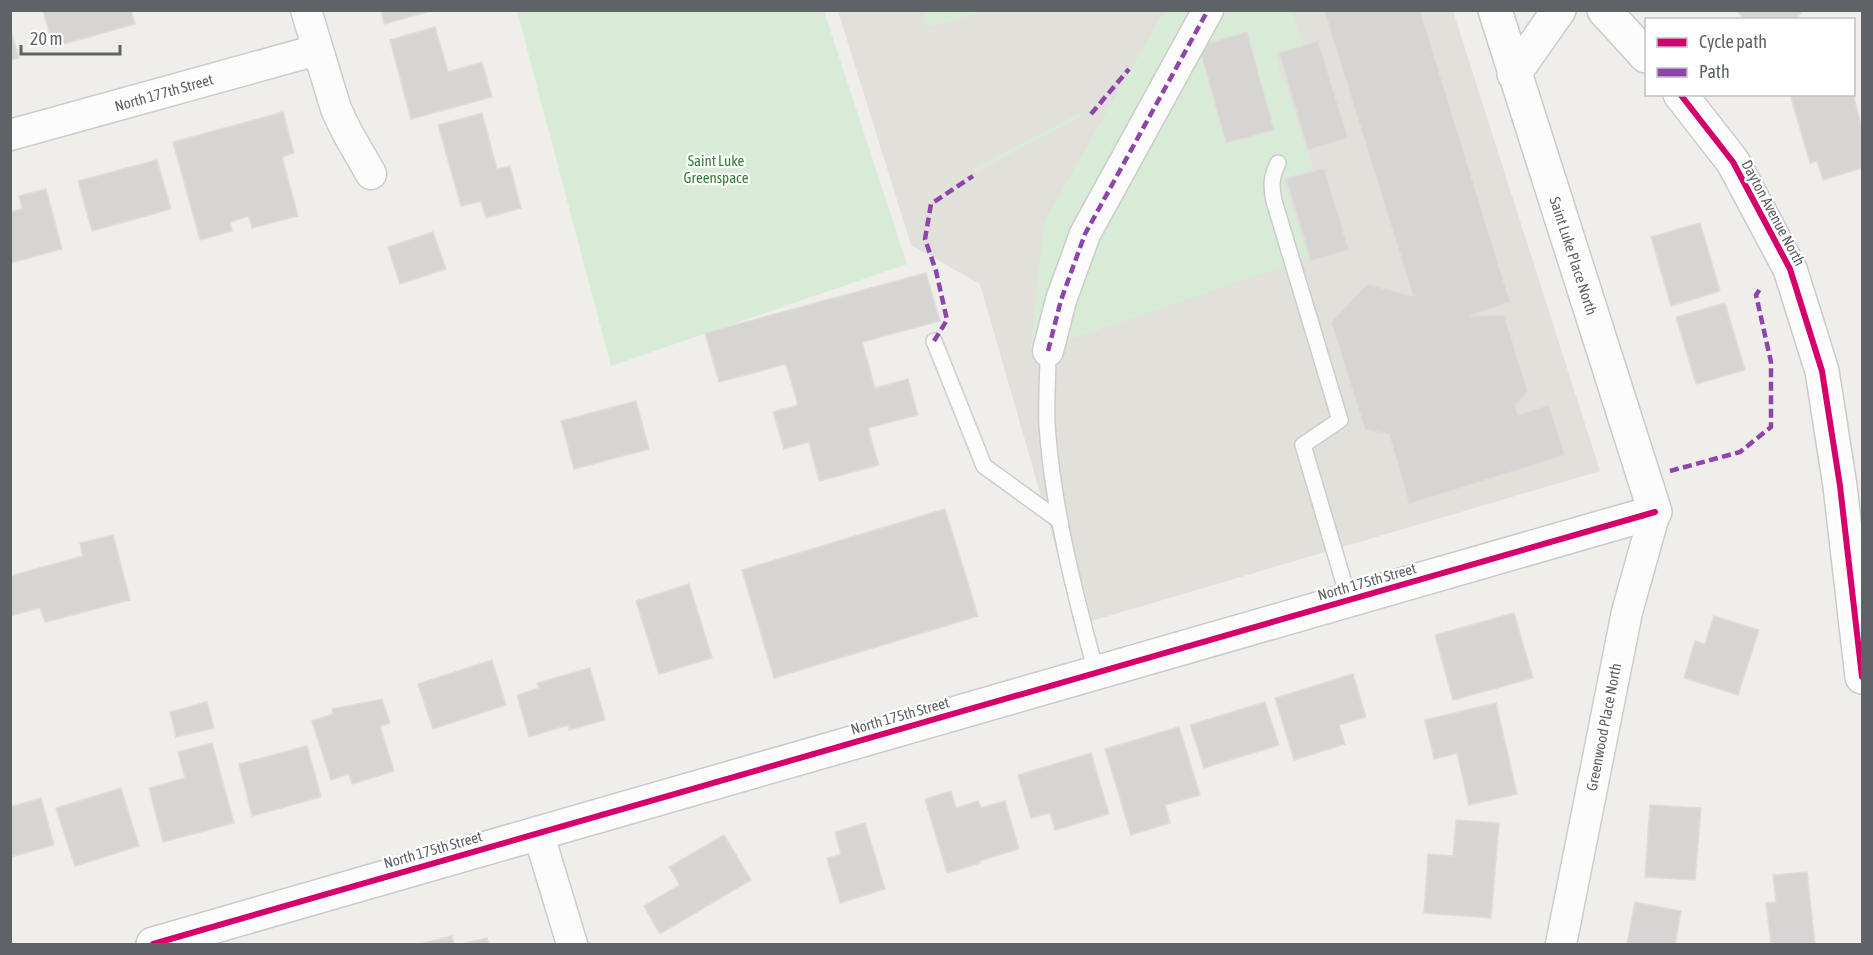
<svg xmlns="http://www.w3.org/2000/svg" width="1873" height="955" font-family="'Asap Condensed',sans-serif">
	<rect width="100%" height="100%" fill="#efeeea"/>
	<path fill="#e2e0da" d="M838,11h615l147,460 -522,154 -98,-341 -69,-39z"/>
	<g fill="#d8ebd6">
		<path d="M976,10l1,3 -50,15 -5,-17z"/>
		<path d="M517,11h307l83,253 -296,102z"/>
		<path d="M1164,11h128l11,33 -28,11 38,113 -30,11 25,79 -278,95 14,-131z"/>
		<path d="M1080,113l2,3 -109,57 -1,-3z"/>
	</g>
	<g fill="#d6d5d3" stroke="#deddd9" stroke-width="1.5">
		<path d="M43,10h88l4,14 -82,23z"/>
		<path d="M381,10h45l1,2 -43,12z"/>
		<path d="M1324,10h96l90,292 -41,14 35,-1 24,77 -13,13 3,10 31,-10 16,50 -156,49 -20,-70 -24,-4 -34,-108 36,-38 46,12z"/>
		<path d="M1736,10h67l-8,10h-50z"/>
		<path d="M435,27l13,45 34,-10 10,35 -81,22 -21,-79z"/>
		<path d="M10,29l9,29 -9,2z"/>
		<path d="M1247,32l27,98 -48,13 -27,-97z"/>
		<path d="M1318,41l30,97 -40,12 -29,-97z"/>
		<path d="M1790,94h63l9,34v40l-39,12 -6,-19 -7,2z"/>
		<path d="M283,112l11,41 -12,4 16,59 -46,12 -3,-12 -19,6 2,9 -32,9 -27,-98z"/>
		<path d="M482,113l15,56 13,-3 11,42 -35,10 -5,-17 -20,5 -23,-81z"/>
		<path d="M157,160l14,49 -79,22 -14,-50z"/>
		<path d="M1324,168l25,82 -38,11 -25,-82z"/>
		<path d="M46,189l16,60 -52,14v-51l12,-3 -3,-13z"/>
		<path d="M1700,223l20,68 -49,15 -20,-69z"/>
		<path d="M433,232l13,37 -46,15 -12,-37z"/>
		<path d="M926,273l14,48 -78,21 13,46 33,-9 10,36 -50,13 11,37 -60,16 -10,-39 -25,7 -11,-37 25,-7 -12,-41 -67,18 -14,-49z"/>
		<path d="M1725,303l20,67 -49,14 -20,-67z"/>
		<path d="M636,401l13,48 -75,20 -13,-48z"/>
		<path d="M945,509l33,107 -204,62 -32,-108z"/>
		<path d="M113,535l17,65 -85,22 -5,-14 -30,8v-40l73,-20 -3,-13z"/>
		<path d="M689,584l23,74 -53,16 -23,-73z"/>
		<path d="M1514,613l19,65 -80,22 -18,-65z"/>
		<path d="M1714,616l45,14 -21,65 -54,-17 11,-37 10,3z"/>
		<path d="M492,660l14,45 -73,24 -15,-45z"/>
		<path d="M590,668l15,52 -36,10 -1,-5 -39,12 -12,-42 22,-7 -2,-5z"/>
		<path d="M1353,674l13,43 -27,8 6,19 -51,16 -19,-62z"/>
		<path d="M382,699l8,24 -10,3 14,45 -42,13 -3,-10 -18,6 -19,-59 21,-7 -1,-5z"/>
		<path d="M207,702l7,26 -38,9 -6,-25z"/>
		<path d="M1265,702l14,43 -75,23 -14,-43z"/>
		<path d="M1496,703l21,91 -48,11 -12,-52 -23,6 -9,-39z"/>
		<path d="M1179,727l21,68 -35,10 5,18 -39,12 -26,-86z"/>
		<path d="M212,743l22,80 -71,19 -14,-54 36,-10 -7,-26z"/>
		<path d="M307,746l14,51 -69,19 -13,-52z"/>
		<path d="M1091,753l18,61 -54,16 -5,-17 -19,5 -13,-43z"/>
		<path d="M121,788l18,58 -64,20 -19,-58z"/>
		<path d="M951,791l5,17 22,-7 3,7 24,-7 14,48 -40,12 1,2 -33,10 -22,-74z"/>
		<path d="M41,798l13,47 -44,12v-50z"/>
		<path d="M1650,805l51,3 -6,72 -50,-3z"/>
		<path d="M1456,820l43,3 -8,95 -67,-5 4,-59 25,2z"/>
		<path d="M865,823l20,66 -45,14 -13,-45 14,-4 -6,-22z"/>
		<path d="M724,835l27,45 -91,54 -16,-28 36,-21 -11,-18z"/>
		<path d="M1807,872l8,72h-44l-5,-41 10,-1 -3,-27z"/>
		<path d="M1635,902l46,9 -6,33h-48z"/>
		<path d="M452,936l2,8h-34z"/>
		<path d="M487,938l2,6h-26z"/>
	</g>
	<g fill="none" stroke-linecap="round" stroke-linejoin="round">
		<defs>
			<g id="lane">
				<path d="M1278,163c-7,14 -7,23 -4,38l66,219 -37,25 46,155"/>
				<path d="M934,341l50,125 76,55"/>
				<path d="M1048,351c0,24 -2,49 -1,74 6,84 27,166 49,247"/>
			</g>
			<g id="street">
				<path d="M306,10l30,99 11,23 24,42"/>
				<path d="M10,135l307,-85"/>
				<path d="M1048,351l13,-51 24,-66 123,-224"/>
				<path d="M538,832l34,112"/>
				<path d="M1561,944l66,-332 28,-100"/>
			</g>
			<g id="secondary">
				<path d="M1604,10l42,46"/>
				<path d="M1514,74l45,-64"/>
				<path d="M1680,94l53,68 57,107 32,102 18,115 22,191"/>
				<path d="M153,944l1502,-432 -160,-502"/>
			</g>
		</defs>
		<use href="#lane" stroke="#cbcccc" stroke-width="18"/>
		<use href="#street" stroke="#cbcccc" stroke-width="33"/>
		<use href="#secondary" stroke="#cacacb" stroke-width="36"/>
		<use href="#lane" stroke="#fdfcfc" stroke-width="15"/>
		<use href="#street" stroke="#fdfcfc" stroke-width="30"/>
		<use href="#secondary" stroke="#fdfcfc" stroke-width="33"/>
		<g stroke="#8e44ad" stroke-width="4.5" stroke-dasharray="9 4.5" stroke-linecap="butt">
			<path d="M1091,114l38,-45"/>
			<path d="M934,341l13,-21 -11,-49 -11,-32 6,-35 42,-28"/>
			<path d="M1048,351l13,-51 24,-66 123,-224"/>
			<path d="M1670,471l70,-19 31,-25v-65l-15,-67 4,-6"/>
		</g>
		<defs>
			<g id="cycleway">
				<path d="M1680,94l53,68 57,107 32,102 18,115 22,191"/>
				<path d="M153,944l1502,-432"/>
			</g>
		</defs>
		<use href="#cycleway" stroke="#fff" stroke-width="10"/>
		<use href="#cycleway" stroke="#d6006c" stroke-width="6"/>
	</g>
	<g text-anchor="middle" stroke-width="4.5" stroke-linejoin="round" paint-order="stroke">
		<g font-size="15" fill="#5f6368" stroke="#fff">
			<text transform="translate(164 93) rotate(-16)" y="5">North 177th Street</text>
			<text transform="translate(1773 213) rotate(62)" y="5">Dayton Avenue North</text>
			<text transform="translate(1573 256) rotate(72)" y="5">Saint Luke Place North</text>
			<text transform="translate(1367 582) rotate(-16)" y="5">North 175th Street</text>
			<text transform="translate(900 716) rotate(-16)" y="5">North 175th Street</text>
			<text transform="translate(1604 727) rotate(-79)" y="5">Greenwood Place North</text>
			<text transform="translate(433 850) rotate(-16)" y="5">North 175th Street</text>
		</g>
		<g font-size="15" fill="#348238" stroke="#fff">
			<text x="716" y="166">Saint Luke<tspan x="716" dy="17">Greenspace</tspan></text>
		</g>
	</g>
	<rect width="1873" height="955" fill="none" stroke="#5f6368" stroke-width="24"/>
	<rect x="1645" y="18" width="210" height="78" fill="#ffffff" stroke="#bfc1c3" stroke-width="1.5"/>
	<rect x="1657" y="38" width="30" height="9" fill="#d6006c" stroke="#bfc1c3" stroke-width="1.5"/>
	<text x="1699" y="48" font-size="18" fill="#5f6368">Cycle path</text>
	<rect x="1657" y="68" width="30" height="9" fill="#8e44ad" stroke="#bfc1c3" stroke-width="1.5"/>
	<text x="1699" y="78" font-size="18" fill="#5f6368">Path</text>
	<path d="M21 45v9h99v-9" fill="none" stroke="#5f6368" stroke-width="3"/>
	<text x="30" y="45" font-size="18" fill="#5f6368" stroke="#ffffff" stroke-width="4.5" paint-order="stroke">20 m</text>
</svg>
